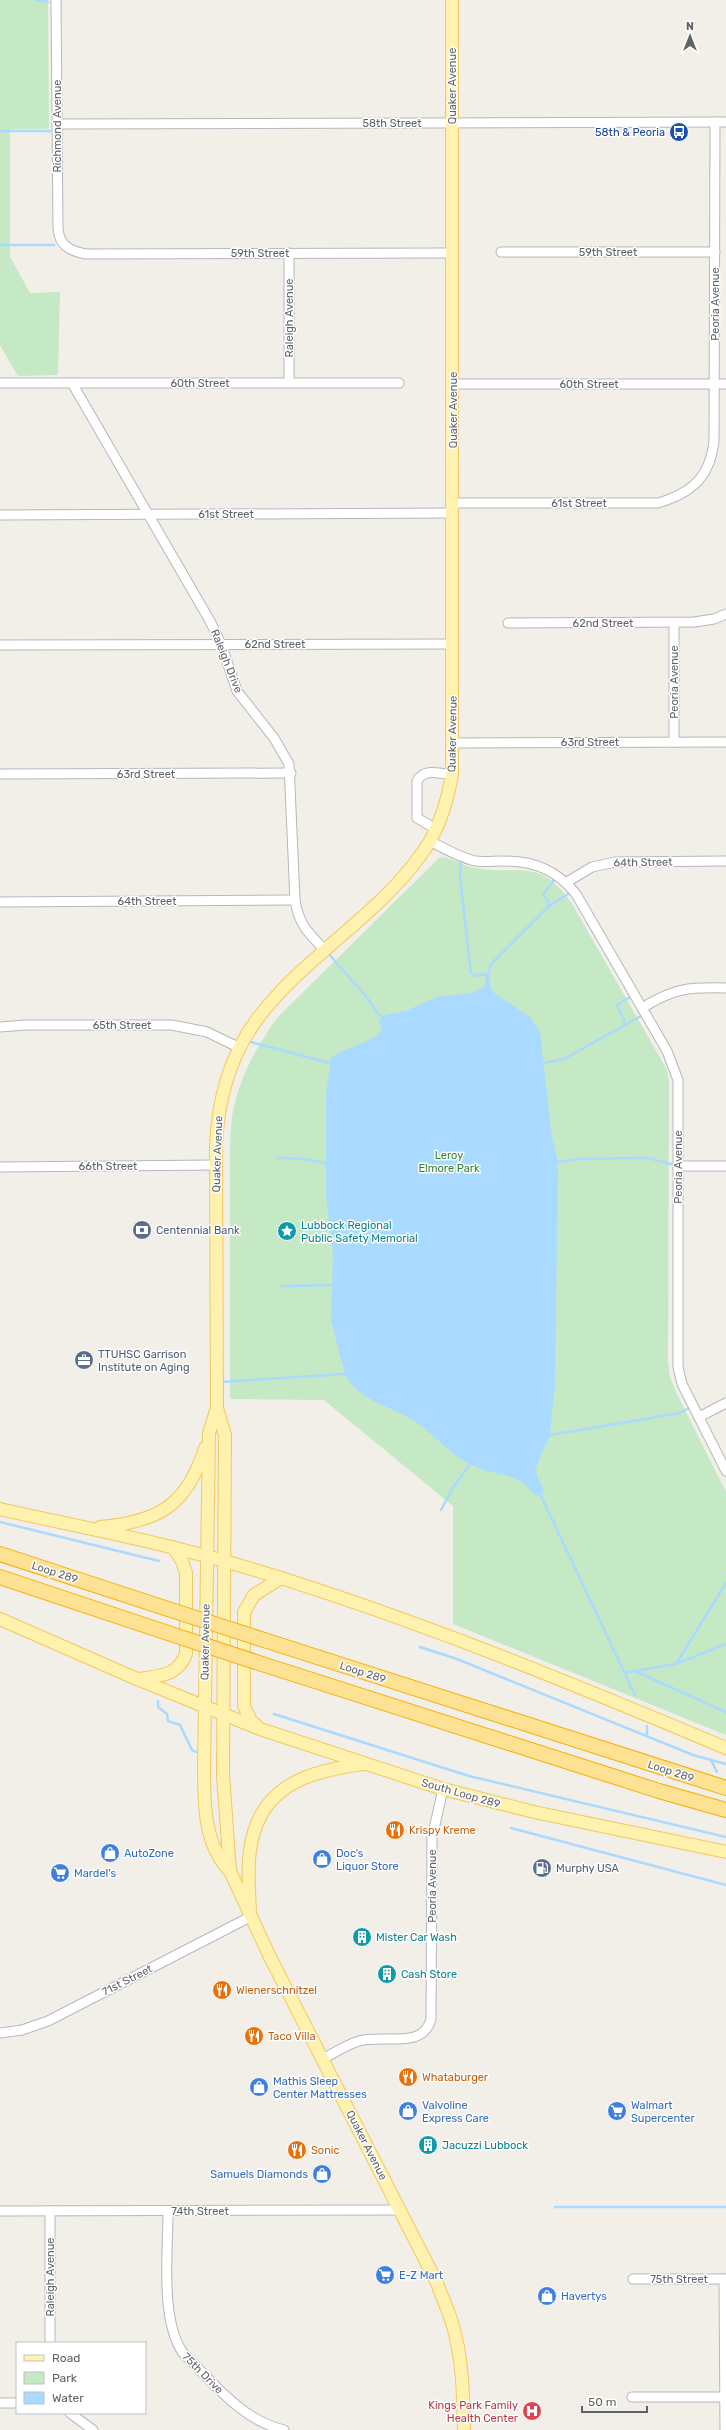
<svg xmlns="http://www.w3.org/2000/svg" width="726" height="2430" font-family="Rubik,sans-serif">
	<rect width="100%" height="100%" fill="#f1efe8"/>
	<g fill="#c5e8c5">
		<path d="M0,0h48l1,127 -3,2h-36v128l20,36 30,-1 -2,83 -40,1 -18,-31z"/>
		<path d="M440,857c12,0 23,9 35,11 46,8 63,-12 96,34l96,168 2,12 -1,279 2,16 7,17 49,98v243l-273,-111v-118l-129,-106 -94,-1v-252c1,-14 1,-28 4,-41 8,-33 24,-62 44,-89z"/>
	</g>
	<path fill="#aadaff" d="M489,971l2,17 3,5 36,24 10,15 12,106 6,24 -3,223 -5,50 -14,32 1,9 7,14 -3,6 -6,-1c-20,-25 -34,-17 -61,-29 -23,-10 -38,-30 -58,-44 -23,-16 -58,-20 -71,-48l-14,-53 2,-66 -7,-60v-100l5,-37c14,-11 42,-15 51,-28l-3,-8 3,-6 26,-6 29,-13 34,-4 13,-6 2,-4 -1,-9z"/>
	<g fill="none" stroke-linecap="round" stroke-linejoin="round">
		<g stroke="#aadaff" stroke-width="2.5">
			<path d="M36,0l12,2"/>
			<path d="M0,131h50"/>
			<path d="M0,245h54"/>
			<path d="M461,859l-1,18 11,96 5,3 9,-2"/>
			<path d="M548,907v-6l-5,-6 13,-18"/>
			<path d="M328,953l40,46 10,15 4,2"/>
			<path d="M489,971l2,-7 57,-57 23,-15"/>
			<path d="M624,1026v-6l-7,-15 15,-9"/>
			<path d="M247,1041l83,22"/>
			<path d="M543,1063l21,-4 79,-44"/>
			<path d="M278,1158l26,1 22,4"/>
			<path d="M558,1162l21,-3 69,-1 27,7"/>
			<path d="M282,1286l50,-1"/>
			<path d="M221,1382l124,-8"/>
			<path d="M550,1435l130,-22 11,-6"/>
			<path d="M541,1496l94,199"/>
			<path d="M441,1510l11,-21 18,-25"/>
			<path d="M0,1522l159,39"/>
			<path d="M420,1647l37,12 236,96 33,9"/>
			<path d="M676,1664l50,-81"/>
			<path d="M637,1672l89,40"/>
			<path d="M624,1673l52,-9 50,-20"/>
			<path d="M158,1701v6l9,7 1,7 12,4 12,25 4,2"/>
			<path d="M274,1714l195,62 257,61"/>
			<path d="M647,1736v-10"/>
			<path d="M711,1760l6,12"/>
			<path d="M511,1828l215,57"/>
			<path d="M555,2207h171"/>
		</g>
		<defs>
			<g id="minor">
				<path d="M56,0l2,228c1,17 11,23 28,26l366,-1"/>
				<path d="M57,124l669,-2"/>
				<path d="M501,252h214"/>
				<path d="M289,253v129"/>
				<path d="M0,383h399"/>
				<path d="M72,383l138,238 11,23 16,47 37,47 15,26 6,136c4,25 13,33 30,50"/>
				<path d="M453,384h273"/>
				<path d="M453,503h205c34,-10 52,-26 56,-62l1,-319"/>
				<path d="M0,515l453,-2"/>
				<path d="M508,623l186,-1 20,-3 12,-5"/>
				<path d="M0,645l453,-1"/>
				<path d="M674,742v-119"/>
				<path d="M453,743l273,-1"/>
				<path d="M0,774l291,-1"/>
				<path d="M436,829l-19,-11v-37c7,-13 23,-8 35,-6"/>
				<path d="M430,841c15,8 29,16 45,20 9,1 19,0 28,0 31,0 54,9 73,33l91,157 11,29v287l4,17 44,87"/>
				<path d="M567,882l25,-15 23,-5 111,-1"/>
				<path d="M0,902l295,-2"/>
				<path d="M642,1008c32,-20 47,-21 84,-20"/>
				<path d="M0,1027l25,-2h147l35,7 33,16"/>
				<path d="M678,1166h48"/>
				<path d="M0,1167l216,-2"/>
				<path d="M699,1417l27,-14"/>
				<path d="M0,2033l22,-3 26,-9 202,-104"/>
				<path d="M323,2059c11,-6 23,-14 36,-18 24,-7 64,9 72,-22l1,-181 11,-49"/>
				<path d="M0,2211l401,-1"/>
				<path d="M168,2212c0,40 -8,108 15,141 30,29 58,67 101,77"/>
				<path d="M633,2279h93"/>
				<path d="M724,2279l1,151"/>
				<path d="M50,2343v-132"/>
				<path d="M632,2397h94"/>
				<path d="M0,2403h17"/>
				<path d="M70,2413l23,17"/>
			</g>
			<g id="major">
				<path d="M452,0v775c-5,28 -14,58 -32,81 -45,62 -116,101 -162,162 -28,37 -40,82 -42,127l1,263 -8,25 -5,336c0,35 0,76 26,102l39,84 168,328c5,14 12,29 16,43 10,34 10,69 11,104"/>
				<path d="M217,1408l8,27 -2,340 7,96"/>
				<path d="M0,1509c85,19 171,35 255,61 161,49 316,113 471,178"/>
				<path d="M100,1527c59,-5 87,-22 105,-79"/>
				<path d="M0,1619l137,60 123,50 183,60 91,23 192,40"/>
				<path d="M138,1679c21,-3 40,-3 48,-25v-81l-4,-12 -9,-14"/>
				<path d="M257,1726l-6,-5 -7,-15v-94l10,-17 27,-17"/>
				<path d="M250,1912c-1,-26 -4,-55 4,-80 15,-51 64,-62 109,-68"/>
			</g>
			<g id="highway">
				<path d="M0,1554l168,55"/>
				<path d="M0,1577l168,56"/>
				<path d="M264,1640l462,148"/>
				<path d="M262,1664l397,127 67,19"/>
			</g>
		</defs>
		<use href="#minor" stroke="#b5b8bc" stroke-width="11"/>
		<use href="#major" stroke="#f2c960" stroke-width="14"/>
		<use href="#highway" stroke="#f9ab00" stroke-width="16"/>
		<use href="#minor" stroke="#fff" stroke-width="9"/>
		<use href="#major" stroke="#fff2af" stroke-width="12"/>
		<use href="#highway" stroke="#fde293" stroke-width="14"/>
		<defs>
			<g id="highway-bridge">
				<path d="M168,1609l96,31"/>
				<path d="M168,1633l94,31"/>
			</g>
		</defs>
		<use href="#highway-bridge" stroke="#f9ab00" stroke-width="16" stroke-linecap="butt"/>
		<use href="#highway-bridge" stroke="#fde293" stroke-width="14"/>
	</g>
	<defs>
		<symbol id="bus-disc" viewBox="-11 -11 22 22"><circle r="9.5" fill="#1a4fb4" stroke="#fff"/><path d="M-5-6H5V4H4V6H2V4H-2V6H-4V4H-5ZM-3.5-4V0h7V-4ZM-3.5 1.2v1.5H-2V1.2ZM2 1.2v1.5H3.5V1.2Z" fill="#fff"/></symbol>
		<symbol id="bank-disc" viewBox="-11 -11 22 22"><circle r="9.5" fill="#5c6f8a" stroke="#fff"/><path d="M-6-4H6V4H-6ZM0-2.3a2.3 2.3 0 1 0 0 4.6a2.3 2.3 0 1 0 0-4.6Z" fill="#fff"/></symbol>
		<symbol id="sight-disc" viewBox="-11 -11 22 22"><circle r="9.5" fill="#0f9aa8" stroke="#fff"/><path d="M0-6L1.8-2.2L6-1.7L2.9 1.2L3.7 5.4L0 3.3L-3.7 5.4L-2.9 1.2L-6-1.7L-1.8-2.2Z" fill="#fff"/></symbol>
		<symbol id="office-disc" viewBox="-11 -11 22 22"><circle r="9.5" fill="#5c6f8a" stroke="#fff"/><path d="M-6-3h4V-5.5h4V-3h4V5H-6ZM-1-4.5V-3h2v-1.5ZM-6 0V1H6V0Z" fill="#fff"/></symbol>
		<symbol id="restaurant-disc" viewBox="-11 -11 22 22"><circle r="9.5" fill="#e8710a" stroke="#fff"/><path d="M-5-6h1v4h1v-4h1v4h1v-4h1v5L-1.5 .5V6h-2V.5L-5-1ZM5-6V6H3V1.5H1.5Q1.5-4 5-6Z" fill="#fff"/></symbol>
		<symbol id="shop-disc" viewBox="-11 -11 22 22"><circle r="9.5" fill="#3f7fe0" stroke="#fff"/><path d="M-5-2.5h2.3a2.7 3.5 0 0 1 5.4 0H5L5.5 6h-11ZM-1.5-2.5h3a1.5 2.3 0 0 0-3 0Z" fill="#fff"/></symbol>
		<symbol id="fuel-disc" viewBox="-11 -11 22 22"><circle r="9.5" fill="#5c6f8a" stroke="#fff"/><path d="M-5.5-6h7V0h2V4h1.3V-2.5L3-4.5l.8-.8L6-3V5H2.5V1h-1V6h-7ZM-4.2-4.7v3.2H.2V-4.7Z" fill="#fff"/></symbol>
		<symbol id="supermarket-disc" viewBox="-11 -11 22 22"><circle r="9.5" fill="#3f7fe0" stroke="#fff"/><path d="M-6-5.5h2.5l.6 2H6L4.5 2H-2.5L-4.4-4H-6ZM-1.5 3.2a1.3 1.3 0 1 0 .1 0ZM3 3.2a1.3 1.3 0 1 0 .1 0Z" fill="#fff"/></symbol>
		<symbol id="building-disc" viewBox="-11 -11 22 22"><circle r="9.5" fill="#0f9aa8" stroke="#fff"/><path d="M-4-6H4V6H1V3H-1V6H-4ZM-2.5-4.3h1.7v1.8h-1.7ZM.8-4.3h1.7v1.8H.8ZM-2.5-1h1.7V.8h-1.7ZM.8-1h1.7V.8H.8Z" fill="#fff"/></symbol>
		<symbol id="hospital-disc" viewBox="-11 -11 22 22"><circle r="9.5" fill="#e0444e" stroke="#fff"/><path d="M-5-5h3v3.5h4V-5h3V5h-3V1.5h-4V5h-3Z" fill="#fff"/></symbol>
	</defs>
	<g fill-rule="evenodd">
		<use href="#bus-disc" x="668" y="121" width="22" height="22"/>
		<use href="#bank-disc" x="131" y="1219" width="22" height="22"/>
		<use href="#sight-disc" x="276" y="1220" width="22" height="22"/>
		<use href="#office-disc" x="73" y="1349" width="22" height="22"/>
		<use href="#restaurant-disc" x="384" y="1819" width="22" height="22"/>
		<use href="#shop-disc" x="99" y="1842" width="22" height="22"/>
		<use href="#shop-disc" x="311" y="1848" width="22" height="22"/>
		<use href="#fuel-disc" x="531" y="1857" width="22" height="22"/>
		<use href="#supermarket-disc" x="49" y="1862" width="22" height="22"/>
		<use href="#building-disc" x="351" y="1926" width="22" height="22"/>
		<use href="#building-disc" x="376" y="1963" width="22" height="22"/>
		<use href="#restaurant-disc" x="211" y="1979" width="22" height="22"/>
		<use href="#restaurant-disc" x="243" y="2025" width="22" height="22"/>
		<use href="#restaurant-disc" x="397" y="2066" width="22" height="22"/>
		<use href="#shop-disc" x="248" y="2076" width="22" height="22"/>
		<use href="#shop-disc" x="397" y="2100" width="22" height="22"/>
		<use href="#supermarket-disc" x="606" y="2100" width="22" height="22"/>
		<use href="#building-disc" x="417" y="2134" width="22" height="22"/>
		<use href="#restaurant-disc" x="286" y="2139" width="22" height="22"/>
		<use href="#shop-disc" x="311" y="2163" width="22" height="22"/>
		<use href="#supermarket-disc" x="374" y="2264" width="22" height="22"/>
		<use href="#shop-disc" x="536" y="2285" width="22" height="22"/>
		<use href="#hospital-disc" x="521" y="2400" width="22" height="22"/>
	</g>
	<g text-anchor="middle" stroke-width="3" stroke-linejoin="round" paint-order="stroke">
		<g font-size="11" fill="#5f6368" stroke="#fff">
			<text transform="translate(452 86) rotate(-90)" y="4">Quaker Avenue</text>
			<text x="392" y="127">58th Street</text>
			<text transform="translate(57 126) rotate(-90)" y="4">Richmond Avenue</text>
			<text x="608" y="256">59th Street</text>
			<text x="260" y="257">59th Street</text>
			<text transform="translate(715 304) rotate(-90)" y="4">Peoria Avenue</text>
			<text transform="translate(289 318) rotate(-90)" y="4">Raleigh Avenue</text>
			<text x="200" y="387">60th Street</text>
			<text x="589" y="388">60th Street</text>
			<text transform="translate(453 410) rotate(-90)" y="4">Quaker Avenue</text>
			<text x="579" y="507">61st Street</text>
			<text x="226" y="518">61st Street</text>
			<text x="603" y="627">62nd Street</text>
			<text x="275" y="648">62nd Street</text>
			<text transform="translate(227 661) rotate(68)" y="4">Raleigh Drive</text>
			<text transform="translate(674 682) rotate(-90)" y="4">Peoria Avenue</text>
			<text transform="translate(452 734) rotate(-89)" y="4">Quaker Avenue</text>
			<text x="590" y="746">63rd Street</text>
			<text x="146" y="778">63rd Street</text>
			<text transform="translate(643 862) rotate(-1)" y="4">64th Street</text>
			<text x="147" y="905">64th Street</text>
			<text x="122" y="1029">65th Street</text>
			<text transform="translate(217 1154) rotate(-88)" y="4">Quaker Avenue</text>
			<text x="108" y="1170">66th Street</text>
			<text transform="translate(678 1167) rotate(-90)" y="4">Peoria Avenue</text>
			<text transform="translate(55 1572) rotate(18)" y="4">Loop 289</text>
			<text transform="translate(205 1642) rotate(-89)" y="4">Quaker Avenue</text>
			<text transform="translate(363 1672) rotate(18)" y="4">Loop 289</text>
			<text transform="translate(671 1771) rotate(18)" y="4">Loop 289</text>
			<text transform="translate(461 1793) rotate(16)" y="4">South Loop 289</text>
			<text transform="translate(432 1886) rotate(-90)" y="4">Peoria Avenue</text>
			<text transform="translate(127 1980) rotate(-27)" y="4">71st Street</text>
			<text transform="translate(367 2145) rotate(63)" y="4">Quaker Avenue</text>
			<text x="200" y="2215">74th Street</text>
			<text transform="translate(50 2277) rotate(-90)" y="4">Raleigh Avenue</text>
			<text x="679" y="2283">75th Street</text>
			<text transform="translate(203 2373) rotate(45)" y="4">75th Drive</text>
		</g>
		<g font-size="11" fill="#164399" stroke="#fff" text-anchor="end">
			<text x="665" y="136">58th &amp; Peoria</text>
		</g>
		<g font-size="11" fill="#348238" stroke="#fff">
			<text x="449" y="1159">Leroy<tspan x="449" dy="13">Elmore Park</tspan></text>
		</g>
		<g font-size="11" fill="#0d838f" stroke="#fff" text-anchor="start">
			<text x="301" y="1229">Lubbock Regional<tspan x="301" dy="13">Public Safety Memorial</tspan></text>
			<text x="376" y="1941">Mister Car Wash</text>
			<text x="401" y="1978">Cash Store</text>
			<text x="442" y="2149">Jacuzzi Lubbock</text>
		</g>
		<g font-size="11" fill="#4e5e75" stroke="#fff" text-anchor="start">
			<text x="156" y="1234">Centennial Bank</text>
			<text x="98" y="1358">TTUHSC Garrison<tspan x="98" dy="13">Institute on Aging</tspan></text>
			<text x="556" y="1872">Murphy USA</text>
		</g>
		<g font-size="11" fill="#c56008" stroke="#fff" text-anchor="start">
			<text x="409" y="1834">Krispy Kreme</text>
			<text x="236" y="1994">Wienerschnitzel</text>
			<text x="268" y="2040">Taco Villa</text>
			<text x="422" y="2081">Whataburger</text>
			<text x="311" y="2154">Sonic</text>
		</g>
		<g font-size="11" fill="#366cbe" stroke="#fff" text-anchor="start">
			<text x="124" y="1857">AutoZone</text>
			<text x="336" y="1857">Doc's<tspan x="336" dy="13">Liquor Store</tspan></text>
			<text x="74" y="1877">Mardel's</text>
			<text x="273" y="2085">Mathis Sleep<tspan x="273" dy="13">Center Mattresses</tspan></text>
			<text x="422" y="2109">Valvoline<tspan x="422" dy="13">Express Care</tspan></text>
			<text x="631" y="2109">Walmart<tspan x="631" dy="13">Supercenter</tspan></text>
			<text x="308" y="2178" text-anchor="end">Samuels Diamonds</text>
			<text x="399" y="2279">E-Z Mart</text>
			<text x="561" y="2300">Havertys</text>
		</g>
		<g font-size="11" fill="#be3a42" stroke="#fff" text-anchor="end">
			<text x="518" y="2409">Kings Park Family<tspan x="518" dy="13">Health Center</tspan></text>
		</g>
	</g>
	<rect x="16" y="2342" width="130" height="72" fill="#ffffff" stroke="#bfc1c3"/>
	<rect x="24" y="2355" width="20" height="6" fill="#fff2af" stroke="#bfc1c3"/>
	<text x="52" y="2362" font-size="12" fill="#5f6368">Road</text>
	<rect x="24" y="2372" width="20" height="12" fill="#c5e8c5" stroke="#bfc1c3"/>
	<text x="52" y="2382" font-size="12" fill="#5f6368">Park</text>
	<rect x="24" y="2392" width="20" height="12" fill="#aadaff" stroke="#bfc1c3"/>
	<text x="52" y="2402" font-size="12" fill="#5f6368">Water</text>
	<g transform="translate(690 36)" stroke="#ffffff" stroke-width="3" paint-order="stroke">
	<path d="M0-3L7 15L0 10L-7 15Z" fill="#5f6368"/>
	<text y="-6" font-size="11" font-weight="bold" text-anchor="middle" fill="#5f6368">N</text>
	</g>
	<path d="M582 2406v6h65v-6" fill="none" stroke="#5f6368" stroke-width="2"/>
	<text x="588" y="2406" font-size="12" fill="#5f6368" stroke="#ffffff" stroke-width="3" paint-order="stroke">50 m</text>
</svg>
